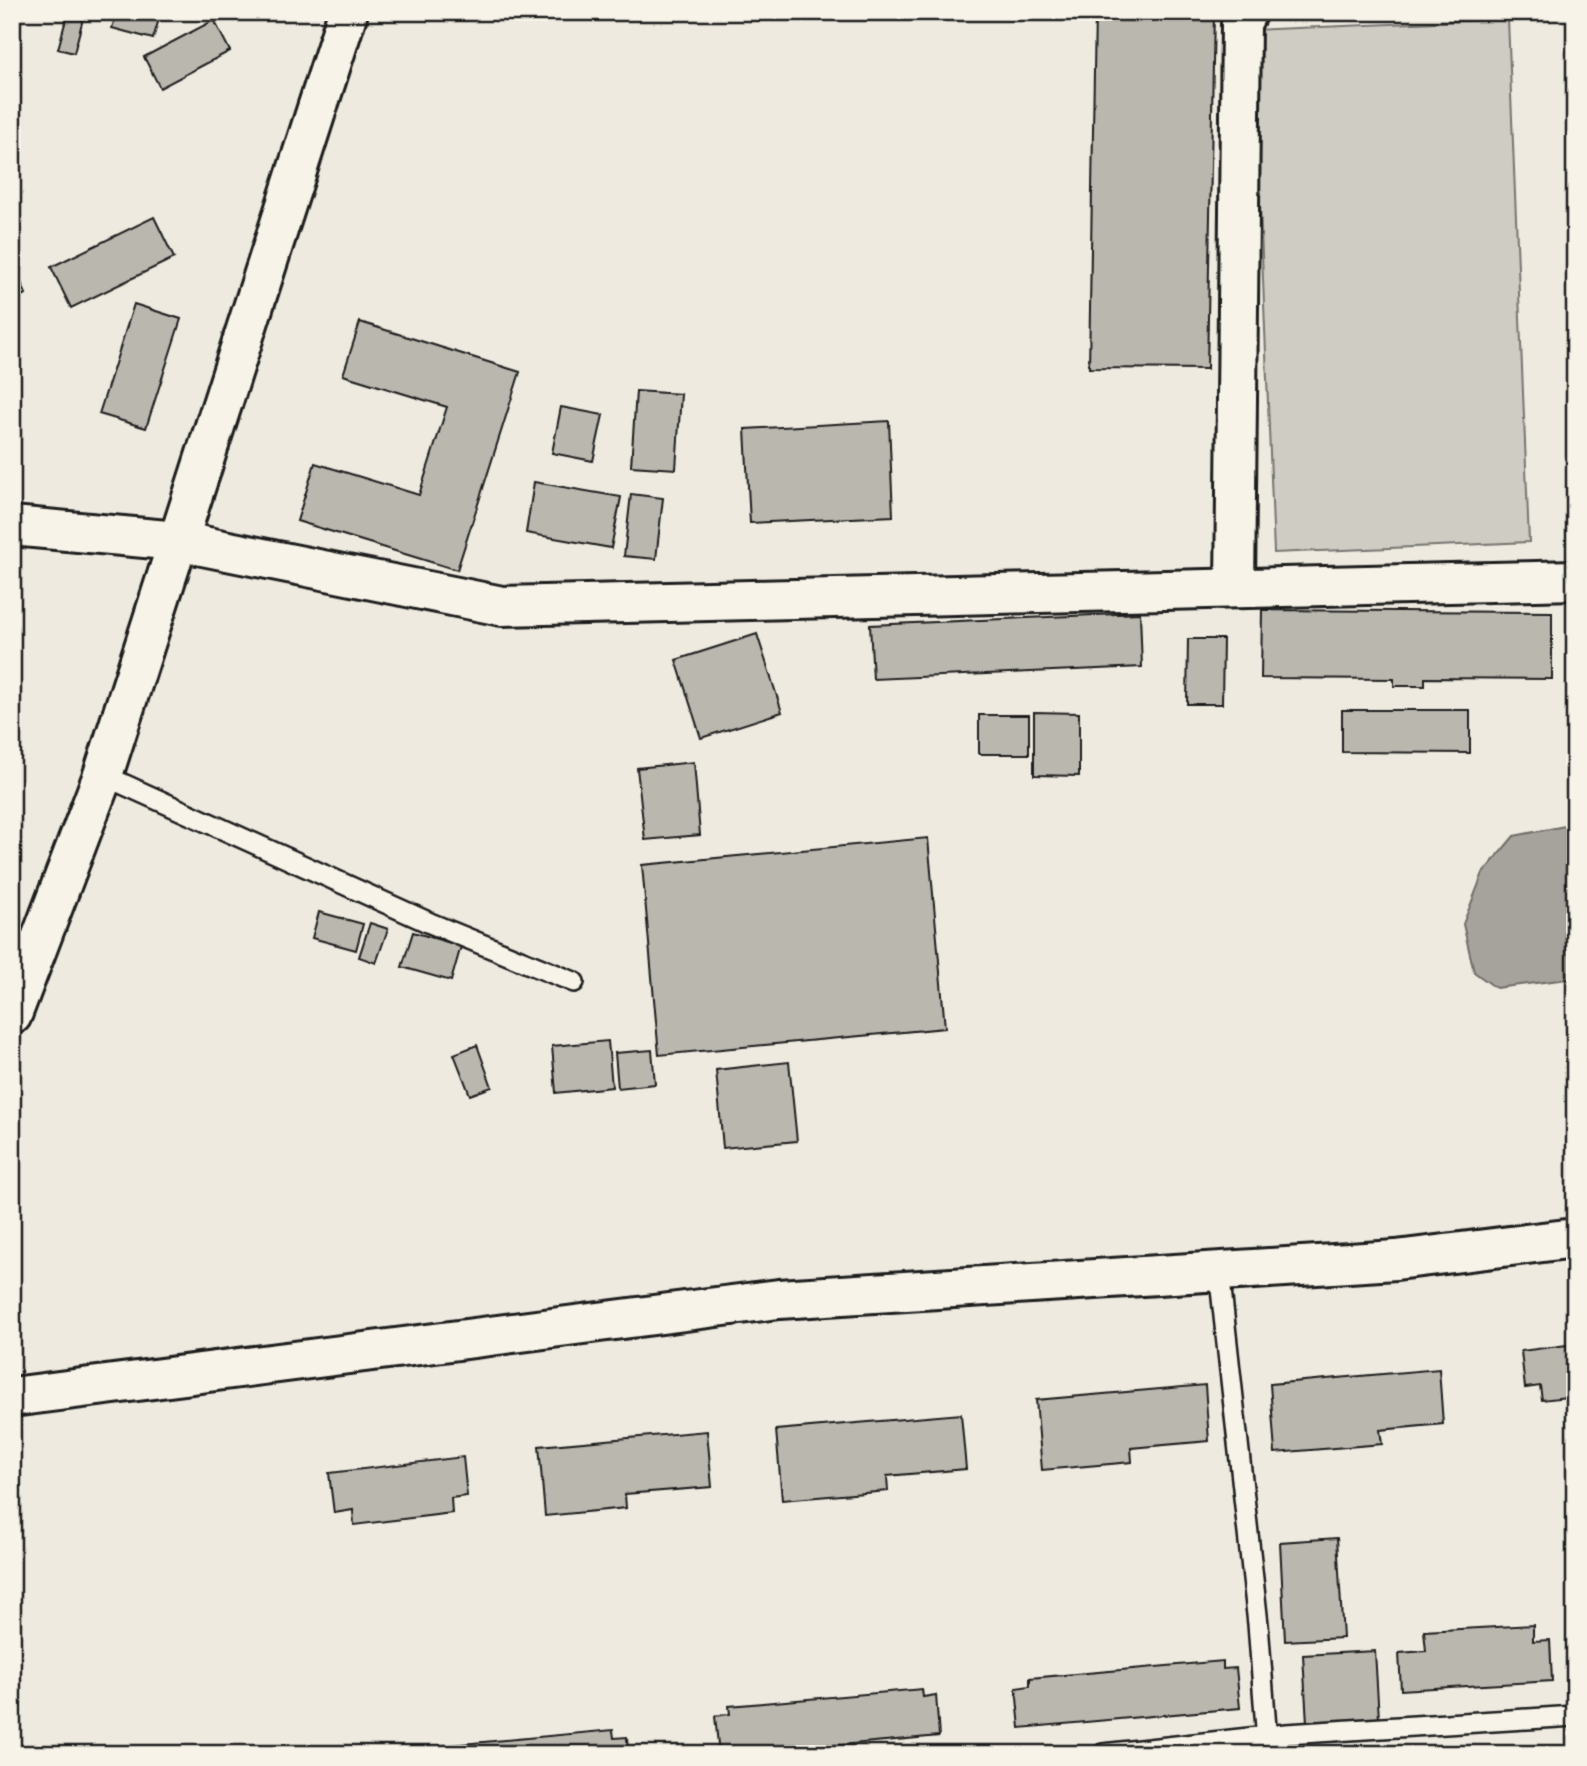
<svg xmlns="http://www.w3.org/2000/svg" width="1587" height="1766" font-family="Delius,sans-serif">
	<rect width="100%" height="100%" fill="#eeeae0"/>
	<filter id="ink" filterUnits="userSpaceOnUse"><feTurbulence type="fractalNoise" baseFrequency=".0143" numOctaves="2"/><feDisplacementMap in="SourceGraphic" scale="14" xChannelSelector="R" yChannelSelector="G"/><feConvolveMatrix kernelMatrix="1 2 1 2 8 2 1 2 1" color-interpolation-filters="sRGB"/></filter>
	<g filter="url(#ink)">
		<path fill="#cfccc3" stroke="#767470" stroke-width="2" d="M1508,19l21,523 -255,11 -21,-523z"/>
		<path fill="#a6a39d" stroke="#6f6d69" stroke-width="2" d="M1575,824v154l-79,10 -22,-16 -11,-48 20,-51 31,-37z"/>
		<g fill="#bab7af" stroke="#1c1c1c" stroke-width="2">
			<path d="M68,12h28l-2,6 -10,-3 -10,38 -16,-4z"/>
			<path d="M117,12h44l-8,27 -41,-11z"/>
			<path d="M1095,12h119l-7,357 -118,-1z"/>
			<path d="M214,20l16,31 -70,37 -16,-31z"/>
			<path d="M154,217l20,41 -103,50 -20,-41z"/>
			<path d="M12,262l14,32 -14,6z"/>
			<path d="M134,304l47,15 -35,109 -47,-14z"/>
			<path d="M360,322l160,50 -63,198 -160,-49 18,-58 104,32 28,-88 -104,-32z"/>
			<path d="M636,391l45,3 -5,75 -45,-3z"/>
			<path d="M561,407l42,8 -10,46 -41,-8z"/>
			<path d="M889,421l4,95 -143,7 -5,-94z"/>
			<path d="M534,482l87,15 -10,51 -85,-15z"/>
			<path d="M631,494l32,4 -7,61 -32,-3z"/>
			<path d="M1262,610l290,2v67l-127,-1v8h-31v-7l-133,-1z"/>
			<path d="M1140,613l2,54 -269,12 -3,-54z"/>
			<path d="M757,634l25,78 -81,26 -25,-78z"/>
			<path d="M1188,639h35l-1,65h-35z"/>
			<path d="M1342,710h128v43l-128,-1z"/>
			<path d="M1034,712l45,1v63l-45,-1z"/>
			<rect x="979" y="715" width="50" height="39"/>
			<path d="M694,762l6,73 -55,5 -8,-72z"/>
			<path d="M928,838l17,190 -286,27 -17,-190z"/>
			<path d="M319,912l44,12 -7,26 -44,-12z"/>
			<path d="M370,923l18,6 -12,34 -17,-6z"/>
			<path d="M413,932l48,14 -10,35 -49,-14z"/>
			<path d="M608,1041l4,46 -56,6 -4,-47z"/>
			<path d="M477,1045l15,42 -22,8 -16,-41z"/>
			<path d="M652,1050l3,34 -37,4 -3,-35z"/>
			<path d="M789,1062l8,79 -74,7 -7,-78z"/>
			<path d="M1575,1344v52l-33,4 -2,-14 -15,2 -4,-37z"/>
			<path d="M1439,1369l4,55 -63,6 2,14 -107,9 -5,-69z"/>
			<path d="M1205,1385l4,56 -78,7 1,14 -90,8 -6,-70z"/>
			<path d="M961,1414l5,55 -79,7 1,15 -106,9 -6,-70z"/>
			<path d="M707,1431l5,56 -87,7 1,14 -81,8 -6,-70z"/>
			<path d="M463,1457l4,39 -16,2 1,15 -98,12 -1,-15 -19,3 -5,-40z"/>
			<path d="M1337,1538l6,100 -58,3 -5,-99z"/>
			<path d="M1533,1625v16l17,-1 2,41 -151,9 -2,-37 27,-2 -2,-20z"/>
			<path d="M1375,1651l4,68 -72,4 -4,-68z"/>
			<path d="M1223,1661v8l13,-1 4,40 -220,20 -4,-40 14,-2v-8z"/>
			<path d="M922,1689l1,8 13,-2 3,41 -195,18h-25l-4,-38 15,-2 -1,-8z"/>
			<path d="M613,1730l1,8 13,-1 1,17h-207l-1,-6z"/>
		</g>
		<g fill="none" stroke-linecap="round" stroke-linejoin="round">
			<defs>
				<g id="service">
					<path d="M103,775l327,148 144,59"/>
					<path d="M1219,1271l39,353 10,130"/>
					<path d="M1103,1754l183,-20 289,-18"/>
				</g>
				<g id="minor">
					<path d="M12,526l166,15 324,65 1073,-26"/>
					<path d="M1235,588l6,-565 6,-11"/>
					<path d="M12,1015l91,-240 245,-763"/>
					<path d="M12,1397l767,-98 617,-39 179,-22"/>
				</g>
			</defs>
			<use href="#service" stroke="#1c1c1c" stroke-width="24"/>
			<use href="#minor" stroke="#1c1c1c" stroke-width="44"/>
			<use href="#service" stroke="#f7f3e8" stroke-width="19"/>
			<use href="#minor" stroke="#f7f3e8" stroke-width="38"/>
		</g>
	</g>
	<rect width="1587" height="1766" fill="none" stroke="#f7f3e8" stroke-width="42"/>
	<rect x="21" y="21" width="1545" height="1724" fill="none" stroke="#1c1c1c" stroke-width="2.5" filter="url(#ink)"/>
</svg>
